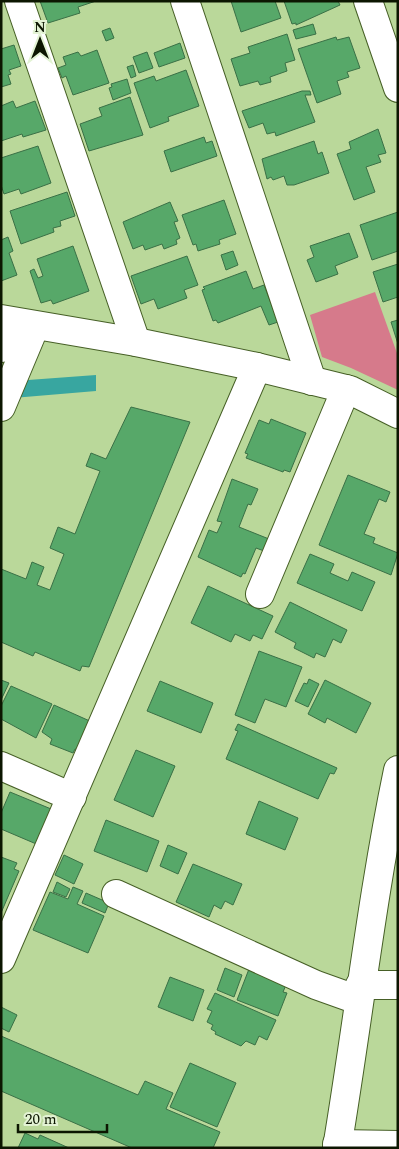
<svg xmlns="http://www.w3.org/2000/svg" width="399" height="1149" font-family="Spectral,serif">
	<rect width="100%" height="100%" fill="#bad89a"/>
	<path fill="#d67a8b" d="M375,292l23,64v34l-47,-22 -29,-11 -12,-42z"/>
	<path fill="#38a6a0" d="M96,375v16l-95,8v-17z"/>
	<g fill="#57a869" stroke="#3a7046">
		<path d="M40,1h56l-18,6 2,6 -32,10z"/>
		<path d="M231,1h44l6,17 -40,14z"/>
		<path d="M284,1h54l2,4 -44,20v-2l-4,1z"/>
		<path d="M313,24l3,10 -20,5 -3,-9z"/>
		<path d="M110,28l4,10 -8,3 -4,-10z"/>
		<path d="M287,34l8,26 -10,3 2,8 -17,6 1,5 -11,3 -2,-4 -18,5 -9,-27 19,-6 -2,-6z"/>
		<path d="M336,37l1,3 12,-3 11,31 -13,4 2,5 -12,4 4,13 -24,9 -19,-54z"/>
		<path d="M180,43l5,15 -26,9 -5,-14z"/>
		<path d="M14,45l7,21 -12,4 2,4 -3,1 3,9 -10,3v-38z"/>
		<path d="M97,50l12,33 -36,12 -7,-19 -4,2 -4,-10 8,-3 -3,-8 15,-5 3,4z"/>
		<path d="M147,52l6,16 -14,5 -6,-16z"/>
		<path d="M133,65l3,11 -5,2 -4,-11z"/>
		<path d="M186,70l13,36 -31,11 1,4 -19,7 -16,-45 20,-7 2,5z"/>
		<path d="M127,79l4,14 -18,7 -4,-12 3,-1 -1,-3z"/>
		<path d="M302,91h8l1,4h-6l10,27 -39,14 -1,-4 -8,2 -4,-11 -14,5 -7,-17z"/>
		<path d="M130,97l13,38 -54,16 -9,-27 22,-8 -3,-8z"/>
		<path d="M13,101l3,7 19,-7 11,29 -23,7 -1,-3 -21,7v-35z"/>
		<path d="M378,129l8,24 -8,2 3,7 -15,5 9,25 -21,8 -17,-46 14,-5 -2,-7z"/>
		<path d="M204,137l2,6 6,-2 5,15 -46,16 -7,-21z"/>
		<path d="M314,141l4,13 4,-2 7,21 -35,12h-7l-3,-9 -11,4 -2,-3 -4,2 -5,-20z"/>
		<path d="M38,146l13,37 -30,11 -2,-5 -15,5 -3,-9v-27z"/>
		<path d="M67,192l8,24 -15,5 1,5 -8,2 1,4 -33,12 -11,-33z"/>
		<path d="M224,200l12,34 -17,6 1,4 -22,7 -2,-7 -3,1 -11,-30z"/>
		<path d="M170,202l8,19 -4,1 6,16 -4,2 1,4 -13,5 -2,-5 -17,6 -2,-5 -10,4 -10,-27z"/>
		<path d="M398,212v39l-26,9 -12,-35z"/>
		<path d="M349,233l9,24 -23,9 3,8 -22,8 -9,-22 7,-3 -4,-11z"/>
		<path d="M8,237l5,14 -4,2 8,22 -16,6v-41z"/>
		<path d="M73,246l16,45 -36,13 -2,-4 -10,3 -11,-32 4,-2 4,9 5,-2 -6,-17z"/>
		<path d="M233,251l5,14 -12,5 -5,-15z"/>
		<path d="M187,256l11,29 -14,5 3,8 -29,11 -4,-10 -13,5 -10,-28z"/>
		<path d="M398,264v33l-15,5 -10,-30z"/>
		<path d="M246,271l7,18 11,-4 14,37 -9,3 -8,-19 -43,17 -2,-3 -3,1 -11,-31 3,-1 -2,-2z"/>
		<path d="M398,320v24l-7,-22z"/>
		<path d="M131,407l59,15 -101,245 -7,-1 -2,5 -45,-19 -2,4 -32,-14v-73l25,10 6,-17 12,5 -7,18 13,5 14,-36 -14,-6 8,-21 17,7 25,-63 -14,-5 5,-13 15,6z"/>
		<path d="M271,419l35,14 -16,39 -6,-2 -1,2 -37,-14 2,-4 -3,-1 14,-33 10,4z"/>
		<path d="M348,475l42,17 -4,10 -7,-3 -15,35 11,4 -2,5 25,10 -7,22 -72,-30z"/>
		<path d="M232,479l26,10 -7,16 -3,-1 -9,23 30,12 -5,12 -8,-3 -11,26 -2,-1 -2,4 -43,-20 11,-27 8,3 5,-11 -5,-1z"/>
		<path d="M310,554l24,10 -4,9 18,8 4,-9 23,10 -13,29 -65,-28z"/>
		<path d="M208,586l65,30 -11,23 -9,-4 -3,6 -15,-7 -4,8 -40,-19z"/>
		<path d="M290,602l57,28 -6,13 -8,-4 -8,18 -9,-4 -2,5 -20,-10 2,-5 -21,-11z"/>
		<path d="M259,651l43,16 -16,40 -21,-8 -10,24 -20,-8z"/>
		<path d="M309,679l10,5 -11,23 -13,-6 9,-18 3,1z"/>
		<path d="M1,680l8,3 -8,17z"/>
		<path d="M325,680l46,23 -15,30 -29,-15 -2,5 -17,-9z"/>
		<path d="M160,681l53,22 -12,30 -54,-22z"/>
		<path d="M11,686l41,18 -16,34 -35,-19v-13z"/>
		<path d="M54,705l38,17 -13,28 -4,-1 -2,4 -23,-9 2,-5 -10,-7z"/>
		<path d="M238,724l99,44 -3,6 -4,-1 -12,26 -92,-40 12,-28 -3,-1z"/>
		<path d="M136,750l39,16 -22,51 -39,-17z"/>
		<path d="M10,792l46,19 -15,35 -40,-17v-16z"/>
		<path d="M259,801l39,17 -13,32 -39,-16z"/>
		<path d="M106,820l53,21 -12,31 -53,-21z"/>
		<path d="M168,845l19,8 -9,21 -18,-8z"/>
		<path d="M64,855l19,9 -9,20 -19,-9z"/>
		<path d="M1,857l16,6 -3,6 5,2 -18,42z"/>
		<path d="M193,864l49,20 -9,21 -8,-4 -4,8 -7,-4 -5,12 -33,-15z"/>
		<path d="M57,882l13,7 -4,8 -13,-5z"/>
		<path d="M73,887l10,4 -6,13 27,12 -16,37 -55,-23 17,-38 18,7z"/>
		<path d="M86,893l23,10 -4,10 -23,-10z"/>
		<path d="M225,968l17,7 -8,22 -17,-7z"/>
		<path d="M249,969l37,16 -3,7 4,1 -9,23 -41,-16z"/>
		<path d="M170,977l34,13 -11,31 -35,-14z"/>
		<path d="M215,993l61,27 -9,20 -8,-4 -4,9 -9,-4 -5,5 -26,-12 1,-2 -5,-3 2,-4 -6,-3 5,-11 -5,-2z"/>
		<path d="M1,1007l16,8 -8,17 -8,-4z"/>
		<path d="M1,1036l137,59 7,-14 28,12 -7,16 54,23 -7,16h-81l-131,-57z"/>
		<path d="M190,1063l46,20 -19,44 -47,-20z"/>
		<path d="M25,1133l13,6 2,-4 29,13h-51z"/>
	</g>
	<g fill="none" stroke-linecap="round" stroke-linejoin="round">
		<defs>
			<g id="minor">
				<path d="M19,1l117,341"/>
				<path d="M185,1l127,380"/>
				<path d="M368,1l30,87"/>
				<path d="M1,319l135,23 121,25 93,23 48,24"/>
				<path d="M1,348l14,-7 20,-15"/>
				<path d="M1,407l34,-81"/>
				<path d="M260,594l86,-205"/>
				<path d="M1,766l71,31"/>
				<path d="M116,894l200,91 42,15"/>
				<path d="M1,959l256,-592"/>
				<path d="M360,985h38"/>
				<path d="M337,1144l61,1"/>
				<path d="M337,1148c21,-126 35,-253 61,-378"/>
			</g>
		</defs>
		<use href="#minor" stroke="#465f26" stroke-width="30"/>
		<use href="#minor" stroke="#fff" stroke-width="28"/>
	</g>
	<rect width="399" height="1149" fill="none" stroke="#0c1601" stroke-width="5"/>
	<g transform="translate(40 40)" stroke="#e3f3d4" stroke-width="4" paint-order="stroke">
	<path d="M0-4L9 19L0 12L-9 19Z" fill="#0c1601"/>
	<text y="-8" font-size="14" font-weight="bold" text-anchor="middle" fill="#0c1601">N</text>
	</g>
	<path d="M18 1124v8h89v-8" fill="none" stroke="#0c1601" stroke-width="2.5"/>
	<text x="25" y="1124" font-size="15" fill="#0c1601" stroke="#e3f3d4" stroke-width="4" paint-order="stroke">20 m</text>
</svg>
